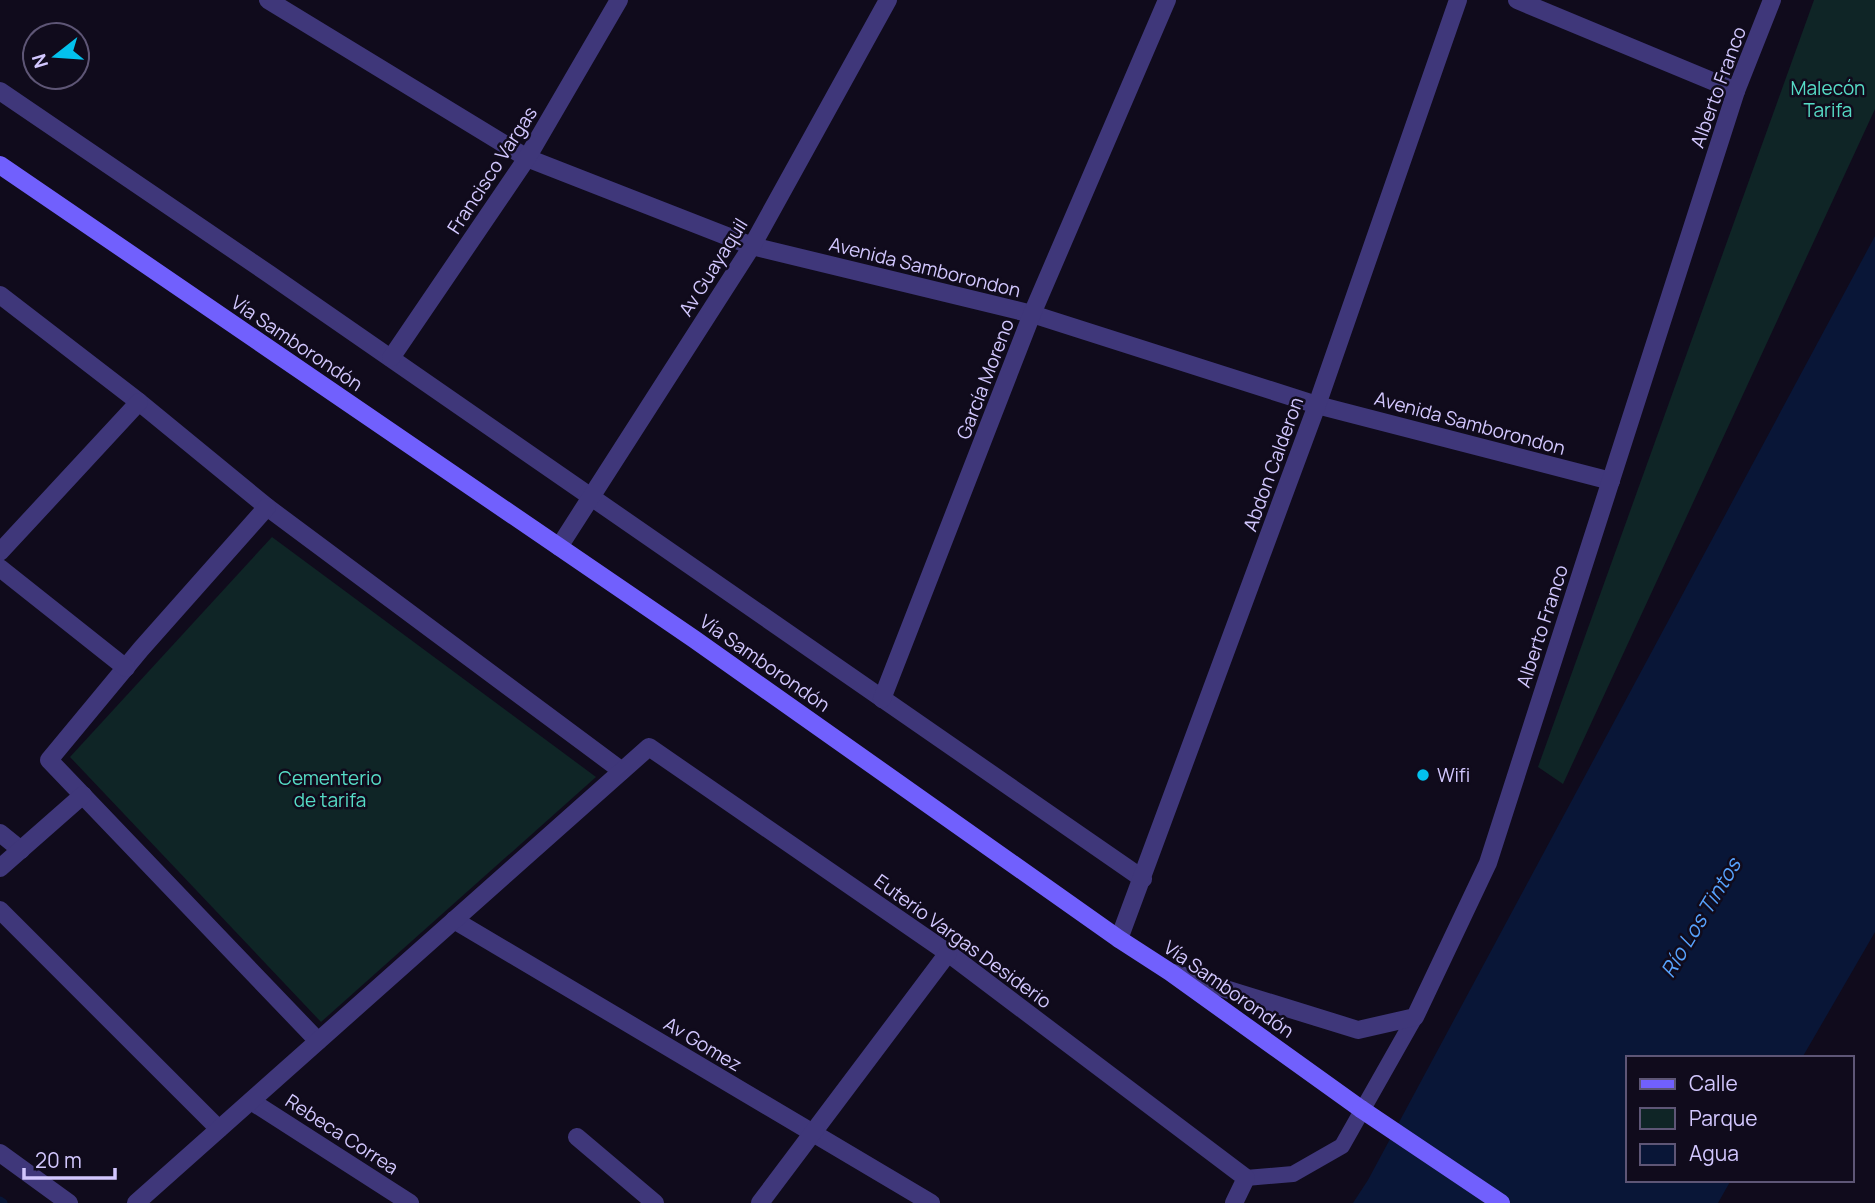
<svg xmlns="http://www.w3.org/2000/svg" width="1875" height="1203" font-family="Manrope,sans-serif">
	<rect width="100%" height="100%" fill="#100b1c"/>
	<g fill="#0f2526">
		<path d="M1814,0h61v109l-312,675 -25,-17z"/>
		<path d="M272,537l324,240 -275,245 -251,-265z"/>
	</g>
	<path fill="#091637" d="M1875,236v696l-73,126h-174v122h103l-13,23h-365l15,-23z"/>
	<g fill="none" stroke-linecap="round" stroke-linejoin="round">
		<path stroke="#091637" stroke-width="9" d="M0,1201l3,2"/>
		<path stroke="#3f377a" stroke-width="16" d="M1246,1178l47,-4 49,-28 73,-129"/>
		<g stroke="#3f377a" stroke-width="18">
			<path d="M268,0l259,158 225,88 280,68 285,91 294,76"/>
			<path d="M1517,0l219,91"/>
			<path d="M0,91l269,183 874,605"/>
			<path d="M0,295l139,107 128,105 355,264"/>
			<path d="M391,358l136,-200 92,-158"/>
			<path d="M267,507l-126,142 -92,111 269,281"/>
			<path d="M559,547l193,-301 136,-246"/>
			<path d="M0,552l139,-150"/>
			<path d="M0,568l126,100"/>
			<path d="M882,699l150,-385 135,-314"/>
			<path d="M0,833l21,17"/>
			<path d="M0,868l83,-73"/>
			<path d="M0,910l219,219"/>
			<path d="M454,920l477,283"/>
			<path d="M1119,939l198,-534 141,-405"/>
			<path d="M1174,973l184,57 57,-13 73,-154 248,-772 36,-91"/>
			<path d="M251,1101l159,102"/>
			<path d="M577,1137l78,66"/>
			<path d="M0,1153l69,50"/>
			<path d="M136,1203l513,-456 299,206 298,225 -12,25"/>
			<path d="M760,1203l188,-250"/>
		</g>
		<path stroke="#7160fd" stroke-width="18" d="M0,165l694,474 425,300 51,33 191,137"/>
		<path stroke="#7160fd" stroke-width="18" d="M1361,1109l140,94"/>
	</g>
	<circle fill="#03c2ee" stroke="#100b1c" stroke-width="2.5" cx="1423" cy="775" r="7"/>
	<g text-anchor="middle" stroke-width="5" stroke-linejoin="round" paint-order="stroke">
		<g font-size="19" fill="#d2c7fe" stroke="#100b1c">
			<text transform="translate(1718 87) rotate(-70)" y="7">Alberto Franco</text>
			<text transform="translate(492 170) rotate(-57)" y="7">Francisco Vargas</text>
			<text transform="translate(713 267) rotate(-58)" y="7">Av Guayaquil</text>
			<text transform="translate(925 267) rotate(14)" y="7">Avenida Samborondon</text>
			<text transform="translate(297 343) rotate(34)" y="7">Vía Samborondón</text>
			<text transform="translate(985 379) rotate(-69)" y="7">García Moreno</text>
			<text transform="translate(1470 423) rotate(15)" y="7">Avenida Samborondon</text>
			<text transform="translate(1273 464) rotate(-70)" y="7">Abdon Calderon</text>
			<text transform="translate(1542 626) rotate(-72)" y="7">Alberto Franco</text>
			<text transform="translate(765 663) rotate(35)" y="7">Vía Samborondón</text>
			<text transform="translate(963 941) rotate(36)" y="7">Euterio Vargas Desiderio</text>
			<text transform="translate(1229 989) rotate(35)" y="7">Vía Samborondón</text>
			<text transform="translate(703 1044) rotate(31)" y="7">Av Gomez</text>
			<text transform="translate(342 1134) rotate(33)" y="7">Rebeca Correa</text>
		</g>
		<g font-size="19" fill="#56dcc6" stroke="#100b1c">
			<text x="1828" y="95">Malecón<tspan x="1828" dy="22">Tarifa</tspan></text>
			<text x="330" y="785">Cementerio<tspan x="330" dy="22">de tarifa</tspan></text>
		</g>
		<g font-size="19" fill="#d2c7fe" stroke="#100b1c" text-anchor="start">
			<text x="1437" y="782">Wifi</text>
		</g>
		<g font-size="21" font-style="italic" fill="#57a2fd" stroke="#100b1c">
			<text transform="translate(1701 918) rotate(-59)" y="7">Río Los Tintos</text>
		</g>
	</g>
	<rect x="1626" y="1056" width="228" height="126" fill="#100b1c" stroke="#5e5676" stroke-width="2"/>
	<rect x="1640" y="1079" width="35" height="10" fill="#7160fd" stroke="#5e5676" stroke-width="2"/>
	<text x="1689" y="1091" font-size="21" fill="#d2c7fe">Calle</text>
	<rect x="1640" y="1108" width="35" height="21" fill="#0f2526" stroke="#5e5676" stroke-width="2"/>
	<text x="1689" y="1126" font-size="21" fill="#d2c7fe">Parque</text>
	<rect x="1640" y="1144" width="35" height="21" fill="#091637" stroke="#5e5676" stroke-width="2"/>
	<text x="1689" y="1161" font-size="21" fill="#d2c7fe">Agua</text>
	<g transform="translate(56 56) rotate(253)"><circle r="33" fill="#100b1c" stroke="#5e5676" stroke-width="2"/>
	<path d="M0-5L12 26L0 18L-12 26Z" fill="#03c2ee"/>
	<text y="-10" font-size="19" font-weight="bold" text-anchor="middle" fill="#d2c7fe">N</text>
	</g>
	<path d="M24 1168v10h91v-10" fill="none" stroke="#d2c7fe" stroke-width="3.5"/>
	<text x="35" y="1168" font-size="21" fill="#d2c7fe" stroke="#100b1c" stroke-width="5" paint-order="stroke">20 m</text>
</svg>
